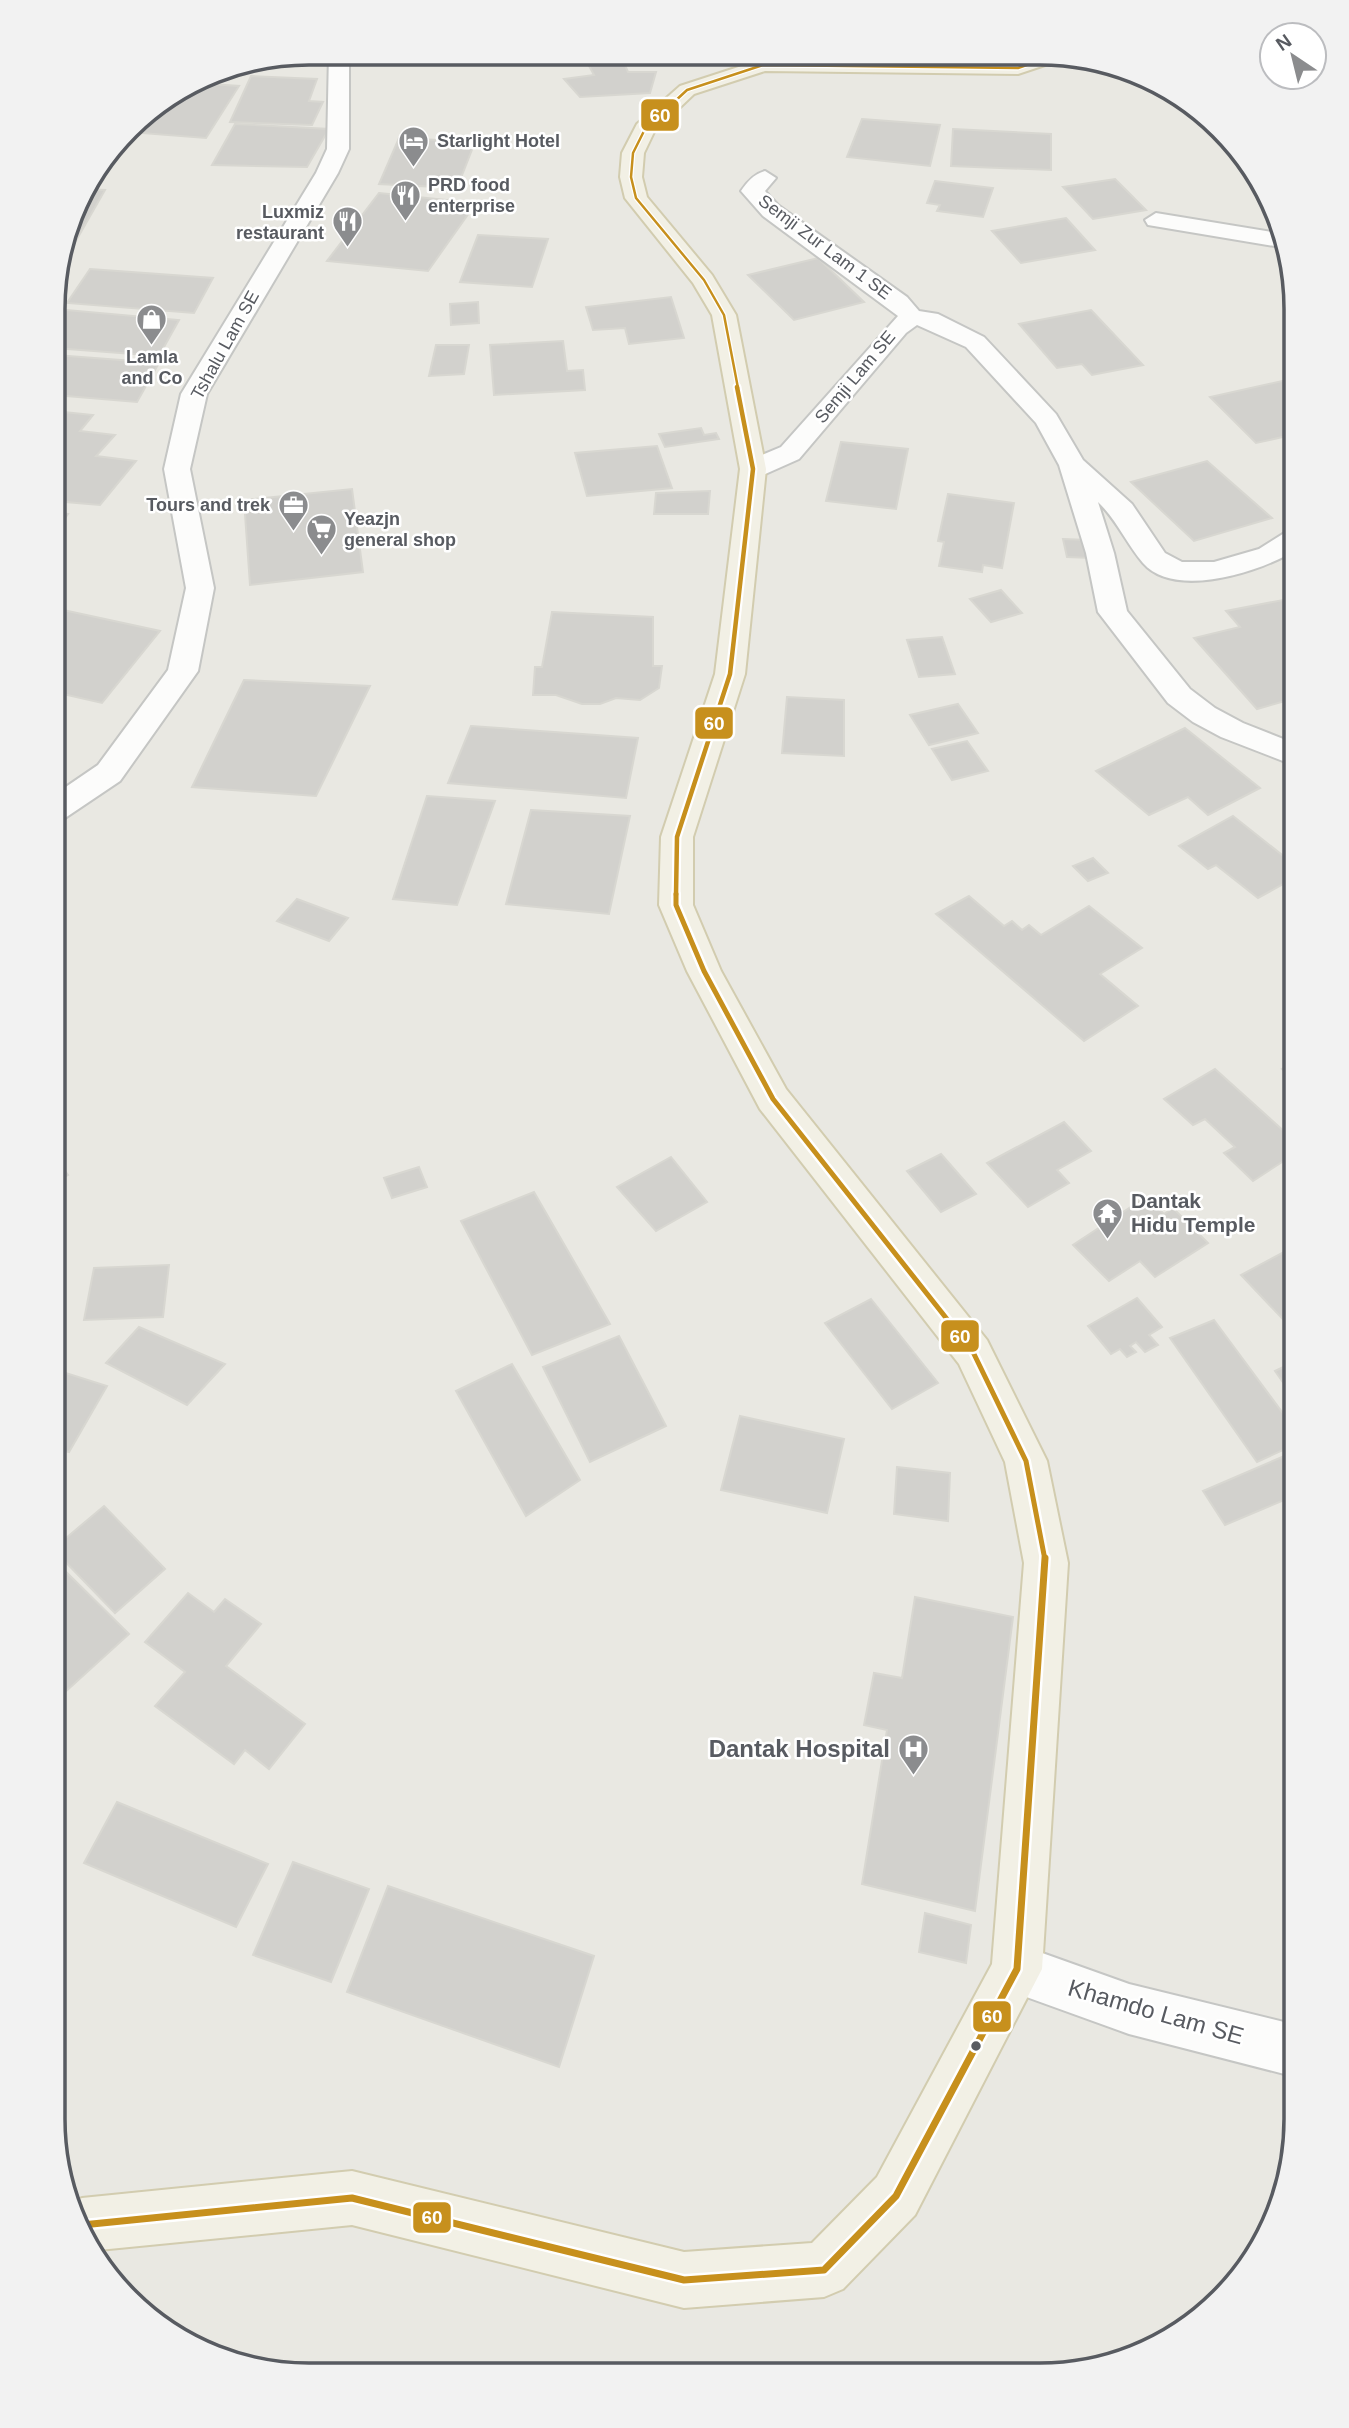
<svg xmlns="http://www.w3.org/2000/svg" width="1349" height="2428" font-family="Helvetica,sans-serif">
	<rect width="100%" height="100%" fill="#e9e8e2"/>
	<g fill="#d2d1cd" stroke="#d8d7d1" stroke-width="2">
		<path d="M624,63l4,9h28l-6,21 -70,4 -16,-18 30,-4 -6,-11z"/>
		<path d="M251,76l66,3 -8,22 14,1 -11,23 -82,-3z"/>
		<path d="M194,83l45,3 -33,52 -78,-6 11,-16z"/>
		<path d="M862,119l78,6 -10,41 -83,-9z"/>
		<path d="M235,124l94,5 -22,38 -95,-2z"/>
		<path d="M953,129l98,5v36l-100,-4z"/>
		<path d="M399,138l76,4 -18,46 -78,-4z"/>
		<path d="M1115,179l31,31 -53,9 -30,-32z"/>
		<path d="M935,181l58,7 -10,29 -46,-6 3,-6 -13,-2z"/>
		<path d="M83,189l22,1 -40,70h-6z"/>
		<path d="M379,193l97,10 -48,68 -101,-10z"/>
		<path d="M1066,218l29,32 -74,13 -29,-32z"/>
		<path d="M478,235l70,4 -16,48 -72,-5z"/>
		<path d="M818,258l46,44 -70,18 -46,-45z"/>
		<path d="M90,269l123,9 -19,35 -127,-10z"/>
		<path d="M671,297l13,41 -55,6 -4,-16 -32,2 -7,-23z"/>
		<path d="M478,302l1,21 -28,2 -1,-21z"/>
		<path d="M55,309l124,11 -20,36 -104,-8z"/>
		<path d="M1091,310l52,55 -51,10 -10,-11 -25,4 -38,-44z"/>
		<path d="M563,341l4,30 16,-1 2,20 -91,5 -4,-50z"/>
		<path d="M436,345h33l-5,29 -35,2z"/>
		<path d="M55,355l104,8 -22,39 -82,-7z"/>
		<path d="M1296,378v56l-40,9 -46,-46z"/>
		<path d="M54,411l39,4 -13,16 35,4 -19,21 40,5 -36,44 -46,-4z"/>
		<path d="M701,428l3,7 12,-2 3,6 -54,8 -6,-13z"/>
		<path d="M841,442l67,7 -12,60 -70,-8z"/>
		<path d="M657,446l15,42 -85,8 -12,-43z"/>
		<path d="M1207,461l65,57 -78,23 -63,-59z"/>
		<path d="M352,489l11,83 -113,13 -6,-85z"/>
		<path d="M710,491l-2,23h-54l2,-21z"/>
		<path d="M948,494l66,9 -12,65 -19,-3 -1,7 -43,-6 5,-24 -6,-1z"/>
		<path d="M54,512l14,2 -14,20z"/>
		<path d="M1063,539l25,1 3,18 -24,-1z"/>
		<path d="M1001,590l21,23 -31,9 -21,-23z"/>
		<path d="M1283,600l13,16v82l-39,11 -63,-71 46,-11 -14,-16z"/>
		<path d="M54,608l106,23 -58,72 -48,-11z"/>
		<path d="M552,612l101,5v49h9l-3,22 -19,12 -24,-2 -16,6h-18l-26,-9h-23l2,-28h7z"/>
		<path d="M942,637l13,37 -36,3 -12,-37z"/>
		<path d="M244,680l126,6 -54,110 -124,-9z"/>
		<path d="M787,697l57,3v56l-62,-3z"/>
		<path d="M958,704l20,29 -49,12 -19,-30z"/>
		<path d="M471,726l167,12 -12,60 -178,-15z"/>
		<path d="M1185,728l75,60 -52,27 -20,-18 -39,18 -53,-44z"/>
		<path d="M967,741l21,30 -36,9 -20,-31z"/>
		<path d="M427,796l68,5 -38,104 -64,-6z"/>
		<path d="M531,810l99,6 -21,98 -103,-10z"/>
		<path d="M1233,816l63,50v11l-38,21 -42,-33 -8,4 -29,-23z"/>
		<path d="M1093,858l15,15 -20,8 -15,-15z"/>
		<path d="M969,896l35,30 8,-5 10,9 7,-5 12,10 48,-29 53,42 -42,26 38,32 -54,35 -148,-127z"/>
		<path d="M297,899l51,19 -19,23 -52,-20z"/>
		<path d="M1296,1061v21l-14,-13z"/>
		<path d="M1215,1069l81,73v11l-43,28 -29,-28 11,-6 -30,-28 -12,6 -29,-26z"/>
		<path d="M1064,1122l27,29 -34,19 12,13 -41,24 -41,-44z"/>
		<path d="M941,1154l35,40 -35,18 -34,-41z"/>
		<path d="M54,1156l14,19 -14,8z"/>
		<path d="M671,1157l36,45 -51,29 -39,-44z"/>
		<path d="M419,1167l8,20 -35,11 -8,-20z"/>
		<path d="M534,1192l76,132 -78,31 -71,-134z"/>
		<path d="M1146,1197l18,17 9,-6 35,35 -53,34 -15,-16 -31,20 -36,-36z"/>
		<path d="M1284,1252l12,13v68l-55,-58z"/>
		<path d="M169,1265l-6,52 -79,3 10,-52z"/>
		<path d="M1137,1298l25,29 -13,8 9,10 -13,7 -9,-10 -6,4 6,6 -9,5 -7,-8 -9,5 -23,-28z"/>
		<path d="M871,1299l67,84 -46,26 -67,-86z"/>
		<path d="M1214,1320l82,111v13l-39,18 -87,-124z"/>
		<path d="M139,1327l86,37 -38,41 -81,-42z"/>
		<path d="M619,1336l47,90 -76,36 -47,-95z"/>
		<path d="M1296,1361v40l-21,-30z"/>
		<path d="M512,1364l68,116 -54,36 -70,-125z"/>
		<path d="M53,1369l54,17 -38,66 -16,-4z"/>
		<path d="M740,1416l104,23 -17,74 -106,-23z"/>
		<path d="M1296,1451v44l-71,30 -22,-34z"/>
		<path d="M897,1467l53,6 -2,48 -54,-7z"/>
		<path d="M104,1506l61,63 -50,44 -62,-64z"/>
		<path d="M53,1559l76,75 -76,69z"/>
		<path d="M188,1593l26,19 11,-13 36,25 -35,42 79,58 -36,45 -24,-19 -11,14 -79,-58 30,-34 -40,-30z"/>
		<path d="M915,1597l98,20 -38,294 -113,-27 25,-154 -23,-5 10,-52 28,5z"/>
		<path d="M117,1802l151,62 -32,63 -152,-64z"/>
		<path d="M1285,1821h11v72z"/>
		<path d="M293,1862l76,27 -38,93 -78,-27z"/>
		<path d="M388,1886l206,70 -35,111 -212,-75z"/>
		<path d="M925,1913l46,12 -5,38 -47,-11z"/>
	</g>
	<g fill="none" stroke-linecap="round" stroke-linejoin="round">
		<defs>
			<g id="minor">
				<path d="M329,53h20v96l-11,24 -131,221 -17,75 24,119 -16,83 -78,110 -55,37 -11,3v-26l44,-30 70,-95 18,-82 -22,-119 17,-75 135,-221 11,-24z"/>
				<path d="M765,171l11,7 -11,13 14,15 128,91 12,14 19,3 46,23 72,77 27,46 49,44 33,49 17,9h32l45,-13 27,-17 10,-2v20c-34,21 -121,50 -153,13 -17,-20 -26,-43 -45,-61l16,51 13,58 63,78 25,19 28,15 53,21v22l-75,-29 -28,-15 -25,-19 -70,-91 -12,-59 -27,-88 -23,-42 -70,-76 -49,-22 -11,8 -107,126 -36,16h-20l-3,-6 3,-6 38,-16 117,-131 -135,-100 -22,-25c6,-9 13,-17 24,-20z"/>
				<path d="M1156,213l128,21 2,14 -138,-23 -3,-5z"/>
				<path d="M1017,1944l112,40 167,41v52l-167,-43 -130,-47 -7,-18 7,-18z"/>
			</g>
			<path id="primary" d="M799,57l217,5 14,-5h30l-3,4 -39,13 -253,-3 -71,23 -40,38 -10,21 -2,24 5,20 65,78 24,40 30,154 -21,205 -52,163v68l28,66 65,118 201,251 60,121 21,102 -26,406 -127,246 -72,74 -19,8 -140,11 -332,-83 -253,25 -32,-46 15,-6 270,-27 332,81 128,-9 65,-66 115,-213 32,-401 -19,-101 -46,-98 -199,-255 -73,-138 -28,-66 2,-68 54,-163 25,-205 -28,-154 -19,-32 -68,-85 -5,-21 2,-24 15,-29 43,-38 83,-27z"/>
		</defs>
		<use href="#minor" stroke="#c5c6c4" stroke-width="4"/>
		<use href="#primary" stroke="#d2ccaf" stroke-width="4"/>
		<use href="#minor" fill="#fcfcfb" fill-rule="evenodd"/>
		<use href="#primary" fill="#f2f0e5" fill-rule="evenodd"/>
		<defs>
			<path id="bus-1-far3" d="M738,388l-14,-73 -20,-35 -68,-82 -5,-21 2,-24 12,-24 42,-39 76,-25 255,3 32,-11"/>
			<path id="bus-1-far2" d="M676,895l1,-58 53,-163 23,-205 -16,-82"/>
			<path id="bus-1-far1" d="M676,894v11l28,66 69,128 200,253 53,109 19,99"/>
			<path id="bus-1" d="M82,2225l270,-27 332,82 140,-10 72,-74 121,-227 28,-411"/>
		</defs>
		<use href="#bus-1-far3" stroke="#fff" stroke-width="5"/>
		<use href="#bus-1-far2" stroke="#fff" stroke-width="9"/>
		<use href="#bus-1-far1" stroke="#fff" stroke-width="10"/>
		<use href="#bus-1" stroke="#fff" stroke-width="12"/>
		<use href="#bus-1-far3" stroke="#c7901d" stroke-width="2.5"/>
		<use href="#bus-1-far2" stroke="#c7901d" stroke-width="4.5"/>
		<use href="#bus-1-far1" stroke="#c7901d" stroke-width="5"/>
		<use href="#bus-1" stroke="#c7901d" stroke-width="7"/>
	</g>
	<defs>
		<symbol id="hotel-pin" viewBox="-11 -11 22 30"><path d="M0 17L-7.5 6A9.5 9.5 0 1 1 7.5 6Z" fill="#8b8c8e" stroke="#fff"/><path d="M-6-4.5h1.5V1H6V5H4.5V3h-9V5H-6ZM-4 0a1.8 1.8 0 1 1 3.6 0ZM.5 0V-2.5h3Q6-2.5 6 0Z" fill="#fff"/></symbol>
		<symbol id="restaurant-pin" viewBox="-11 -11 22 30"><path d="M0 17L-7.5 6A9.5 9.5 0 1 1 7.5 6Z" fill="#8b8c8e" stroke="#fff"/><path d="M-5-6h1v4h1v-4h1v4h1v-4h1v5L-1.5 .5V6h-2V.5L-5-1ZM5-6V6H3V1.5H1.5Q1.5-4 5-6Z" fill="#fff"/></symbol>
		<symbol id="shop-pin" viewBox="-11 -11 22 30"><path d="M0 17L-7.5 6A9.5 9.5 0 1 1 7.5 6Z" fill="#8b8c8e" stroke="#fff"/><path d="M-5-2.5h2.3a2.7 3.5 0 0 1 5.4 0H5L5.5 6h-11ZM-1.5-2.5h3a1.5 2.3 0 0 0-3 0Z" fill="#fff"/></symbol>
		<symbol id="office-pin" viewBox="-11 -11 22 30"><path d="M0 17L-7.5 6A9.5 9.5 0 1 1 7.5 6Z" fill="#8b8c8e" stroke="#fff"/><path d="M-6-3h4V-5.5h4V-3h4V5H-6ZM-1-4.5V-3h2v-1.5ZM-6 0V1H6V0Z" fill="#fff"/></symbol>
		<symbol id="supermarket-pin" viewBox="-11 -11 22 30"><path d="M0 17L-7.5 6A9.5 9.5 0 1 1 7.5 6Z" fill="#8b8c8e" stroke="#fff"/><path d="M-6-5.5h2.5l.6 2H6L4.5 2H-2.5L-4.4-4H-6ZM-1.5 3.2a1.3 1.3 0 1 0 .1 0ZM3 3.2a1.3 1.3 0 1 0 .1 0Z" fill="#fff"/></symbol>
		<symbol id="temple-pin" viewBox="-11 -11 22 30"><path d="M0 17L-7.5 6A9.5 9.5 0 1 1 7.5 6Z" fill="#8b8c8e" stroke="#fff"/><path d="M0-6L5-2H3V0L6.5 2.5H4V6H1.5V3h-3V6H-4V2.5H-6.5L-3 0V-2H-5Z" fill="#fff"/></symbol>
		<symbol id="hospital-pin" viewBox="-11 -11 22 30"><path d="M0 17L-7.5 6A9.5 9.5 0 1 1 7.5 6Z" fill="#8b8c8e" stroke="#fff"/><path d="M-5-5h3v3.5h4V-5h3V5h-3V1.5h-4V5h-3Z" fill="#fff"/></symbol>
	</defs>
	<g fill-rule="evenodd">
		<use href="#hotel-pin" x="396" y="124" width="35" height="47"/>
		<use href="#restaurant-pin" x="388" y="178" width="35" height="47"/>
		<use href="#restaurant-pin" x="330" y="204" width="35" height="47"/>
		<use href="#shop-pin" x="134" y="302" width="35" height="47"/>
		<use href="#office-pin" x="276" y="488" width="35" height="47"/>
		<use href="#supermarket-pin" x="304" y="512" width="35" height="47"/>
		<use href="#temple-pin" x="1090" y="1196" width="35" height="47"/>
		<use href="#hospital-pin" x="896" y="1732" width="35" height="47"/>
	</g>
	<circle fill="#585b61" stroke="#fff" stroke-width="2.5" cx="976" cy="2046" r="6"/>
	<g text-anchor="middle" stroke-width="5" stroke-linejoin="round" paint-order="stroke">
		<g font-size="18" font-weight="bold" fill="#585b61" stroke="#fff" text-anchor="start">
			<text x="437" y="147">Starlight Hotel</text>
			<text x="428" y="191">PRD food<tspan x="428" dy="21">enterprise</tspan></text>
			<text x="324" y="218" text-anchor="end">Luxmiz<tspan x="324" dy="21">restaurant</tspan></text>
			<text x="152" y="363" text-anchor="middle">Lamla<tspan x="152" dy="21">and Co</tspan></text>
			<text x="270" y="511" text-anchor="end">Tours and trek</text>
			<text x="344" y="525">Yeazjn<tspan x="344" dy="21">general shop</tspan></text>
		</g>
		<g font-size="18" fill="#585b61" stroke="#fff">
			<text transform="translate(825 247) rotate(37)" y="6">Semji Zur Lam 1 SE</text>
			<text transform="translate(225 345) rotate(-61)" y="6">Tshalu Lam SE</text>
			<text transform="translate(855 377) rotate(-50)" y="6">Semji Lam SE</text>
		</g>
		<g font-size="21" font-weight="bold" fill="#585b61" stroke="#fff" text-anchor="start">
			<text x="1131" y="1208">Dantak<tspan x="1131" dy="24">Hidu Temple</tspan></text>
		</g>
		<g font-size="24" font-weight="bold" fill="#585b61" stroke="#fff" text-anchor="end">
			<text x="890" y="1757">Dantak Hospital</text>
		</g>
		<g font-size="24" fill="#585b61" stroke="#fff">
			<text transform="translate(1156 2012) rotate(16)" y="8">Khamdo Lam SE</text>
		</g>
	</g>
	<path d="M0 0H1349V2428H0ZM309 65H1040A244 244 0 0 1 1284 309V2119A244 244 0 0 1 1040 2363H309A244 244 0 0 1 65 2119V309A244 244 0 0 1 309 65Z" fill="#f2f2f2" fill-rule="evenodd"/>
	<path fill="none" stroke="#585b61" stroke-width="3.5" d="M309 65H1040A244 244 0 0 1 1284 309V2119A244 244 0 0 1 1040 2363H309A244 244 0 0 1 65 2119V309A244 244 0 0 1 309 65Z"/>
	<g stroke="#fff" stroke-width="2.5">
		<rect x="640" y="98" width="40" height="34" rx="7" fill="#c7901d"/>
		<rect x="694" y="706" width="40" height="34" rx="7" fill="#c7901d"/>
		<rect x="940" y="1319" width="40" height="34" rx="7" fill="#c7901d"/>
		<rect x="972" y="2000" width="40" height="33" rx="7" fill="#c7901d"/>
		<rect x="412" y="2201" width="40" height="33" rx="7" fill="#c7901d"/>
	</g>
	<g font-size="19" text-anchor="middle" font-weight="bold" fill="#fff">
		<text x="660" y="122">60</text>
		<text x="714" y="730">60</text>
		<text x="960" y="1343">60</text>
		<text x="992" y="2023">60</text>
		<text x="432" y="2224">60</text>
	</g>
	<g transform="translate(1293 56) rotate(325)"><circle r="33" fill="#ffffff" stroke="#bcbdc0" stroke-width="2"/>
	<path d="M0-5L12 26L0 18L-12 26Z" fill="#8b8c8e"/>
	<text y="-10" font-size="19" font-weight="bold" text-anchor="middle" fill="#585b61">N</text>
	</g>
</svg>
